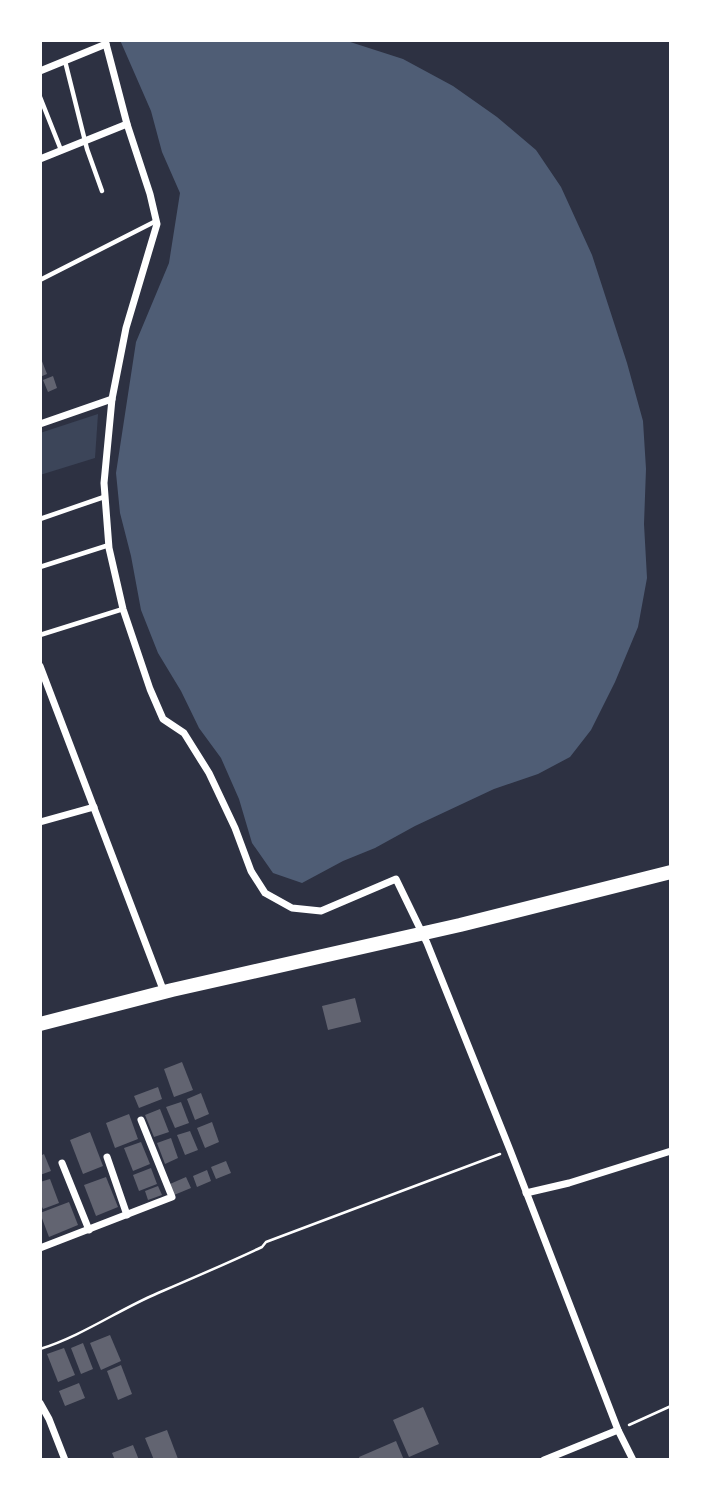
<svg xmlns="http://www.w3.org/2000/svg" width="711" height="1500" font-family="Montserrat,sans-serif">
	<rect width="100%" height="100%" fill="#2d3142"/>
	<path fill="#3c4559" d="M98,414l-3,44 -55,17v-42z"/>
	<path fill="#4f5d75" d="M120,40h224l59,19 50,27 44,31 39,33 25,37 31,68 35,108 16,58 3,48 -2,55 3,54 -9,49 -23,55 -24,48 -21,27 -32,17 -44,15 -79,37 -40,22 -32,13 -41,22 -29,-10 -21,-30 -13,-44 -18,-41 -22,-30 -18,-37 -23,-38 -17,-43 -10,-54 -11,-43 -4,-40 20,-131 33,-79 11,-70 -18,-41 -11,-41z"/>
	<g fill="#626471">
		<path d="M40,356l7,18 -7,3z"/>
		<path d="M53,376l4,12 -9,4 -5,-12z"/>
		<path d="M355,998l6,24 -33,8 -6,-24z"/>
		<path d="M182,1062l11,28 -19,7 -10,-28z"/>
		<path d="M158,1087l4,12 -23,9 -5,-12z"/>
		<path d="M201,1093l8,21 -14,6 -8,-21z"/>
		<path d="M181,1102l8,21 -14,5 -9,-21z"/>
		<path d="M160,1109l9,23 -15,5 -9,-22z"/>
		<path d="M129,1114l9,25 -23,9 -9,-25z"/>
		<path d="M212,1122l7,20 -14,6 -8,-20z"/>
		<path d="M190,1131l8,19 -13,5 -8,-20z"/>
		<path d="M90,1132l13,34 -20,8 -13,-34z"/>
		<path d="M171,1138l7,20 -13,6 -8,-21z"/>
		<path d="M141,1142l9,22 -17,7 -9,-23z"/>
		<path d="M44,1154l7,17 -11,4v-19z"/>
		<path d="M226,1161l5,12 -15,6 -5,-12z"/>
		<path d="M151,1168l6,16 -18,7 -6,-16z"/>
		<path d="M207,1170l4,11 -14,6 -4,-11z"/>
		<path d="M106,1177l12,30 -22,9 -12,-31z"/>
		<path d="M186,1177l5,11 -17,7 -4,-11z"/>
		<path d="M50,1179l9,24 -16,6 -3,-6v-21z"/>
		<path d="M158,1186l4,9 -14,5 -3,-9z"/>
		<path d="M69,1202l9,23 -29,12 -9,-24z"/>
		<path d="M110,1335l11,26 -20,9 -11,-27z"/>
		<path d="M83,1343l10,26 -12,5 -10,-26z"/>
		<path d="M64,1348l11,27 -17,7 -11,-28z"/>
		<path d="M121,1365l11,29 -14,6 -11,-29z"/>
		<path d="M79,1383l6,15 -20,8 -6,-15z"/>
		<path d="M423,1407l16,37 -30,13 -16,-37z"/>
		<path d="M167,1430l11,29 -24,1 -9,-22z"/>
		<path d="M396,1441l8,19h-44l-1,-3z"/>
		<path d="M133,1445l6,15h-24l-3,-7z"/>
	</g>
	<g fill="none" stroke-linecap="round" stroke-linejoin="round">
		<g stroke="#fff" stroke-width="2.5">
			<path d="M40,1349c42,-13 78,-39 118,-56 35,-15 70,-30 104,-46l4,-5 234,-88"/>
			<path d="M629,1425l42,-19"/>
		</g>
		<g stroke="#fff" stroke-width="4.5">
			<path d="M65,61l22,88 15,42"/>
			<path d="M40,97l21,53"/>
			<path d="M40,280l116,-59"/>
			<path d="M40,519l64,-22"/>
			<path d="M40,567l69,-22"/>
			<path d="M40,635l83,-26"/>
		</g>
		<g stroke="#fff" stroke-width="7">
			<path d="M105,40l22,84 23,70 7,30 -31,104 -14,71 -8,84 5,65 14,61 27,80 13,30 21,14 25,40 26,55 16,43 14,22 27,15 29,3 75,-32 31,64 83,207 108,280 15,30"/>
			<path d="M40,71l66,-27"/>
			<path d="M40,159l87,-35"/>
			<path d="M40,424l72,-25"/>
			<path d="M40,666l124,326"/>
			<path d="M40,822l54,-15"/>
			<path d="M107,1157l20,58"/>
			<path d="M62,1163l27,67"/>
			<path d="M526,1193l43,-10 102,-32"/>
			<path d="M40,1248l132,-51 -31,-77"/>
			<path d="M40,1403l9,16 16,41"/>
			<path d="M544,1460l74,-30"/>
		</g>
		<path stroke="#fff" stroke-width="14" d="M40,1024l132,-34 288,-65 211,-53"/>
	</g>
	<rect width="711" height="1500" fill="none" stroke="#ffffff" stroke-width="84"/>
</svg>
